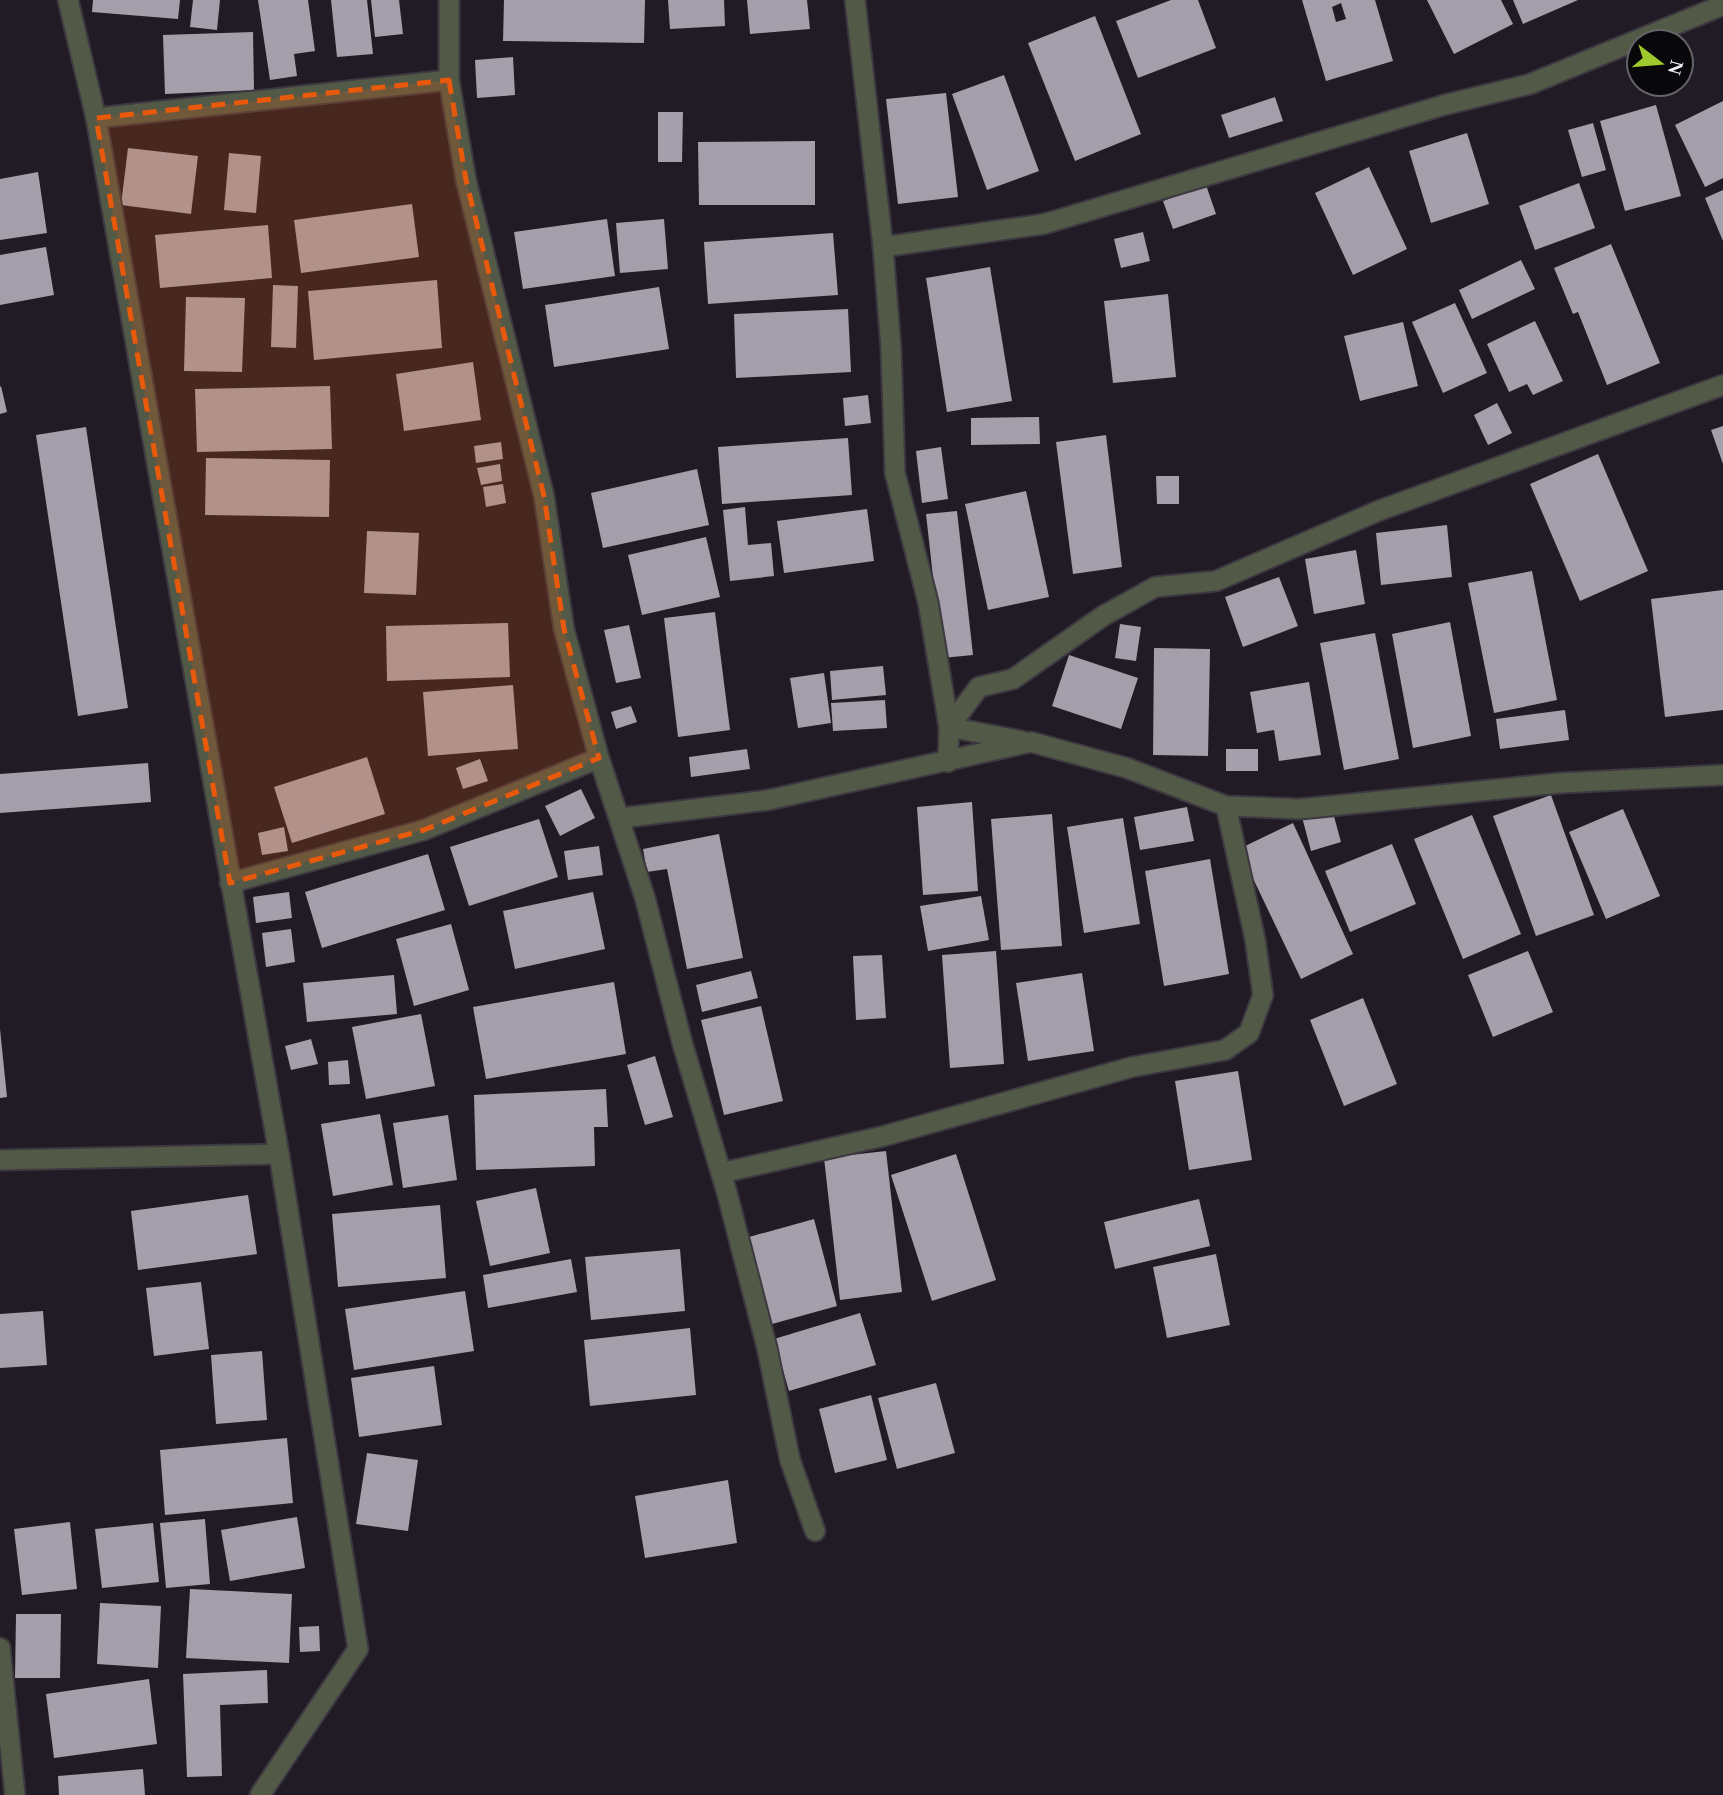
<svg xmlns="http://www.w3.org/2000/svg" width="1723" height="1795" font-family="'Times New Roman',serif">
	<rect width="100%" height="100%" fill="#201b24"/>
	<g fill="#a59fab" fill-rule="evenodd">
		<path d="M93,0h87l-2,19 -86,-7z"/>
		<path d="M193,0h27l-3,30 -27,-3z"/>
		<path d="M258,0h50l7,51 -21,3 3,22 -27,4z"/>
		<path d="M331,0h36l6,54 -36,3z"/>
		<path d="M371,0h28l4,34 -28,3z"/>
		<path d="M504,0h141l-1,43 -141,-2z"/>
		<path d="M668,0h56l1,26 -55,3z"/>
		<path d="M747,0h60l3,29 -60,5z"/>
		<path d="M1171,0h27l18,48 -78,30 -22,-57z"/>
		<path d="M1302,0h73l18,61 -67,20zM1341,3l5,16 -10,3 -4,-15z"/>
		<path d="M1427,0h74l12,24 -59,30z"/>
		<path d="M1513,0h65l-55,24z"/>
		<path d="M1095,16l46,118 -66,27 -47,-118z"/>
		<path d="M253,32l1,58 -89,4 -2,-59z"/>
		<path d="M1639,50v20l-10,-12z"/>
		<path d="M513,57l2,38 -38,3 -2,-38z"/>
		<path d="M1004,75l35,96 -52,19 -35,-96z"/>
		<path d="M946,93l12,104 -60,7 -12,-105z"/>
		<path d="M1275,97l8,24 -54,17 -8,-23z"/>
		<path d="M1723,101v77l-18,9 -30,-62z"/>
		<path d="M1656,105l25,91 -56,15 -25,-90z"/>
		<path d="M658,112h25l-1,50h-24z"/>
		<path d="M1593,123l13,47 -24,7 -14,-47z"/>
		<path d="M1467,133l22,71 -58,19 -22,-72z"/>
		<path d="M815,141v64h-116l-1,-63z"/>
		<path d="M128,148l70,8 -7,58 -70,-9z"/>
		<path d="M229,153l32,3 -5,57 -32,-3z"/>
		<path d="M1369,167l38,82 -54,26 -38,-82z"/>
		<path d="M38,172l9,61 -47,7v-61z"/>
		<path d="M1579,183l16,45 -60,22 -16,-44z"/>
		<path d="M1206,185l10,29 -43,15 -10,-28z"/>
		<path d="M1723,190v51l-18,-43z"/>
		<path d="M412,204l7,53 -118,16 -7,-53z"/>
		<path d="M607,219l8,57 -92,13 -9,-57z"/>
		<path d="M664,219l4,50 -48,4 -4,-50z"/>
		<path d="M268,225l4,53 -112,10 -5,-53z"/>
		<path d="M1143,232l7,29 -29,7 -7,-29z"/>
		<path d="M833,233l5,62 -130,9 -4,-62z"/>
		<path d="M1611,244l49,119 -53,22 -29,-73 -5,2 -19,-46z"/>
		<path d="M46,247l8,48 -54,10v-50z"/>
		<path d="M1521,260l14,29 -63,30 -13,-29z"/>
		<path d="M990,267l22,134 -65,11 -21,-134z"/>
		<path d="M437,280l5,68 -128,12 -6,-69z"/>
		<path d="M273,285l25,1 -2,62 -25,-1z"/>
		<path d="M659,287l10,62 -115,18 -9,-62z"/>
		<path d="M1168,294l8,83 -63,6 -9,-82z"/>
		<path d="M186,297l59,1 -3,74 -58,-1z"/>
		<path d="M1455,303l32,70 -44,20 -31,-71z"/>
		<path d="M848,309l3,63 -115,6 -2,-64z"/>
		<path d="M1535,321l28,60 -30,14 -6,-11 -18,8 -22,-48z"/>
		<path d="M1403,322l15,64 -58,15 -16,-65z"/>
		<path d="M473,362l8,58 -77,11 -8,-57z"/>
		<path d="M1,386l6,26 -7,2v-27z"/>
		<path d="M330,386l2,63 -135,3 -2,-63z"/>
		<path d="M868,395l3,28 -26,3 -2,-28z"/>
		<path d="M1497,403l15,30 -24,12 -14,-30z"/>
		<path d="M1039,417l1,27 -69,1v-27z"/>
		<path d="M1723,426v38l-12,-34z"/>
		<path d="M86,427l42,281 -50,8 -42,-281z"/>
		<path d="M1106,435l16,132 -49,7 -17,-132z"/>
		<path d="M848,438l4,57 -130,9 -4,-57z"/>
		<path d="M501,442l2,17 -27,4 -2,-17z"/>
		<path d="M941,447l7,52 -26,4 -6,-52z"/>
		<path d="M1598,454l50,117 -68,30 -50,-117z"/>
		<path d="M206,458l124,2 -1,57 -124,-2z"/>
		<path d="M500,464l2,17 -21,4 -4,-17z"/>
		<path d="M697,469l12,56 -106,23 -12,-55z"/>
		<path d="M1156,476h23v28h-22z"/>
		<path d="M503,484l3,19 -20,4 -3,-20z"/>
		<path d="M1026,491l23,106 -61,13 -23,-106z"/>
		<path d="M745,507l3,38 23,-2 3,33 -44,5 -7,-71z"/>
		<path d="M867,509l7,52 -90,12 -7,-52z"/>
		<path d="M957,511l16,144 -31,3 -16,-144z"/>
		<path d="M1447,525l5,52 -71,8 -5,-52z"/>
		<path d="M367,531l52,2 -3,62 -52,-2z"/>
		<path d="M706,537l14,60 -78,18 -14,-60z"/>
		<path d="M1356,550l9,54 -51,10 -9,-55z"/>
		<path d="M1532,571l25,129 -63,13 -26,-130z"/>
		<path d="M1279,577l19,49 -55,21 -18,-50z"/>
		<path d="M1723,590v120l-58,7 -14,-118z"/>
		<path d="M715,612l15,118 -52,7 -14,-119z"/>
		<path d="M1450,622l21,114 -58,12 -21,-114z"/>
		<path d="M508,623l2,54 -123,4 -1,-55z"/>
		<path d="M1120,624l21,3 -5,34 -21,-3z"/>
		<path d="M629,625l12,53 -25,5 -12,-53z"/>
		<path d="M1375,633l24,126 -55,11 -24,-127z"/>
		<path d="M1154,648l56,1 -2,107 -55,-1z"/>
		<path d="M1069,655l69,23 -17,51 -69,-23z"/>
		<path d="M883,666l3,29 -54,5 -2,-29z"/>
		<path d="M824,673l7,50 -33,5 -8,-50z"/>
		<path d="M1309,682l12,73 -42,6 -5,-31 -17,3 -7,-41z"/>
		<path d="M513,685l5,64 -90,7 -5,-64z"/>
		<path d="M885,700l2,28 -54,3 -2,-28z"/>
		<path d="M631,706l6,16 -21,7 -5,-17z"/>
		<path d="M1565,710l4,30 -69,9 -4,-30z"/>
		<path d="M747,749l3,20 -59,8 -2,-20z"/>
		<rect x="1226" y="749" width="32" height="22"/>
		<path d="M367,757l18,57 -93,29 -18,-56z"/>
		<path d="M480,759l8,22 -25,8 -7,-21z"/>
		<path d="M148,763l3,39 -151,11v-39z"/>
		<path d="M581,789l14,29 -35,18 -15,-30z"/>
		<path d="M1551,795l43,120 -58,21 -43,-120z"/>
		<path d="M972,802l6,89 -55,4 -6,-88z"/>
		<path d="M1187,807l7,34 -54,9 -6,-33z"/>
		<path d="M1332,809l9,33 -30,9 -9,-34z"/>
		<path d="M1623,809l37,87 -54,23 -37,-87z"/>
		<path d="M1052,814l10,132 -61,4 -10,-131z"/>
		<path d="M1472,815l49,119 -58,25 -49,-120z"/>
		<path d="M1123,818l17,106 -56,9 -17,-106z"/>
		<path d="M539,819l19,58 -89,29 -19,-59z"/>
		<path d="M1293,823l60,131 -52,25 -62,-130z"/>
		<path d="M284,827l4,24 -26,4 -4,-22z"/>
		<path d="M719,834l24,124 -56,11 -20,-100 -20,3 -4,-23z"/>
		<path d="M1392,844l24,60 -66,28 -25,-61z"/>
		<path d="M599,846l4,29 -35,5 -4,-29z"/>
		<path d="M428,854l17,56 -123,38 -17,-56z"/>
		<path d="M1210,859l19,115 -65,12 -19,-115z"/>
		<path d="M289,892l3,26 -36,5 -3,-26z"/>
		<path d="M593,892l12,57 -90,20 -12,-58z"/>
		<path d="M981,896l8,44 -61,11 -8,-45z"/>
		<path d="M451,924l18,66 -55,16 -18,-67z"/>
		<path d="M291,929l4,33 -29,5 -4,-34z"/>
		<path d="M996,951l8,113 -54,4 -8,-113z"/>
		<path d="M1528,951l25,61 -60,25 -25,-62z"/>
		<path d="M882,955l4,63 -30,2 -3,-64z"/>
		<path d="M751,971l7,27 -56,14 -6,-27z"/>
		<path d="M1082,973l12,78 -66,10 -12,-78z"/>
		<path d="M394,975l3,39 -90,8 -4,-39z"/>
		<path d="M614,982l12,72 -140,25 -13,-72z"/>
		<path d="M1363,998l34,86 -53,22 -34,-86z"/>
		<path d="M761,1006l22,95 -59,14 -23,-95z"/>
		<path d="M421,1014l14,72 -69,13 -14,-72z"/>
		<path d="M0,1029l7,68 -7,1z"/>
		<path d="M311,1039l7,25 -27,6 -6,-24z"/>
		<path d="M655,1056l18,61 -28,8 -18,-60z"/>
		<path d="M348,1060l2,24 -21,1 -1,-23z"/>
		<path d="M1238,1071l14,89 -63,10 -14,-89z"/>
		<path d="M606,1089l2,38h-14l1,39 -119,4 -2,-75z"/>
		<path d="M380,1114l13,71 -60,11 -12,-72z"/>
		<path d="M448,1115l9,65 -54,8 -10,-65z"/>
		<path d="M886,1151l16,141 -62,8 -16,-142z"/>
		<path d="M956,1154l40,126 -64,21 -41,-126z"/>
		<path d="M536,1188l14,65 -60,13 -14,-65z"/>
		<path d="M248,1195l9,59 -119,16 -7,-59z"/>
		<path d="M1199,1199l11,47 -95,23 -11,-47z"/>
		<path d="M440,1205l6,73 -108,9 -6,-73z"/>
		<path d="M814,1219l23,87 -65,18 -23,-87z"/>
		<path d="M680,1249l5,62 -94,9 -6,-63z"/>
		<path d="M1216,1254l14,71 -63,13 -14,-71z"/>
		<path d="M571,1259l6,33 -89,16 -5,-33z"/>
		<path d="M201,1282l8,67 -55,7 -8,-68z"/>
		<path d="M465,1291l9,60 -120,19 -9,-61z"/>
		<path d="M43,1311l4,54 -47,3v-54z"/>
		<path d="M860,1313l16,52 -87,26 -15,-52z"/>
		<path d="M690,1328l6,67 -106,11 -6,-66z"/>
		<path d="M262,1351l5,69 -51,4 -5,-69z"/>
		<path d="M434,1366l8,59 -83,12 -8,-59z"/>
		<path d="M936,1383l19,70 -58,16 -19,-71z"/>
		<path d="M871,1395l16,65 -52,13 -16,-64z"/>
		<path d="M287,1438l6,65 -128,12 -5,-65z"/>
		<path d="M367,1453l51,7 -10,71 -52,-7z"/>
		<path d="M728,1480l9,63 -92,15 -10,-62z"/>
		<path d="M297,1517l8,51 -75,13 -9,-51z"/>
		<path d="M205,1519l5,65 -44,4 -6,-65z"/>
		<path d="M70,1522l7,67 -55,6 -8,-66z"/>
		<path d="M153,1523l6,59 -57,6 -7,-59z"/>
		<path d="M190,1589l102,5 -3,69 -103,-5z"/>
		<path d="M100,1603l61,3 -3,62 -61,-4z"/>
		<path d="M16,1614h45l-1,64h-45z"/>
		<path d="M319,1626l1,25 -20,1 -1,-25z"/>
		<path d="M267,1670l1,33 -48,2 2,71 -35,1 -4,-103z"/>
		<path d="M149,1679l8,65 -103,14 -8,-64z"/>
		<path d="M143,1769l2,26h-86l-1,-19z"/>
	</g>
	<g fill="none" stroke-linecap="round" stroke-linejoin="round">
		<defs>
			<g id="minor">
				<path d="M855,0l28,247 8,102 4,124 33,129 21,125 -1,35"/>
				<path d="M449,80l17,100 78,316 20,133 35,129 46,140 37,144 45,151 40,155 23,112 25,71"/>
				<path d="M96,118l353,-38v-80"/>
				<path d="M883,247l161,-23 400,-119 86,-21 193,-79"/>
				<path d="M1022,741l-73,-14 30,-40 34,-8 90,-63 52,-29 61,-6 162,-70 345,-126"/>
				<path d="M621,818l147,-18 263,-58 96,26 99,38 74,3 260,-26 163,-8"/>
				<path d="M230,883l194,-53 175,-72"/>
				<path d="M0,1160l279,-6 -183,-1036 -28,-118"/>
				<path d="M721,1173l163,-37 248,-69 93,-17 24,-17 14,-38 -8,-56 -29,-133"/>
				<path d="M0,1648l15,147"/>
				<path d="M260,1795l98,-146 -79,-495"/>
			</g>
		</defs>
		<use href="#minor" stroke="#3d3941" stroke-width="23"/>
		<use href="#minor" stroke="#525947" stroke-width="19"/>
	</g>
	<path fill="#e8590c" fill-opacity="0.2" stroke="#e8590c" stroke-width="5" stroke-dasharray="14 9" stroke-linejoin="round" d="M449,80l17,100 78,316 20,133 35,129 -175,72 -194,53 -134,-765z"/>
	<g transform="translate(1660 63) rotate(106)"><circle r="33" fill="#08070a" stroke="#656368" stroke-width="2"/>
	<path d="M0-5L12 26L0 18L-12 26Z" fill="#9fca2d"/>
	<text y="-10" font-size="19" font-weight="bold" text-anchor="middle" fill="#f1eef5">N</text>
	</g>
</svg>
